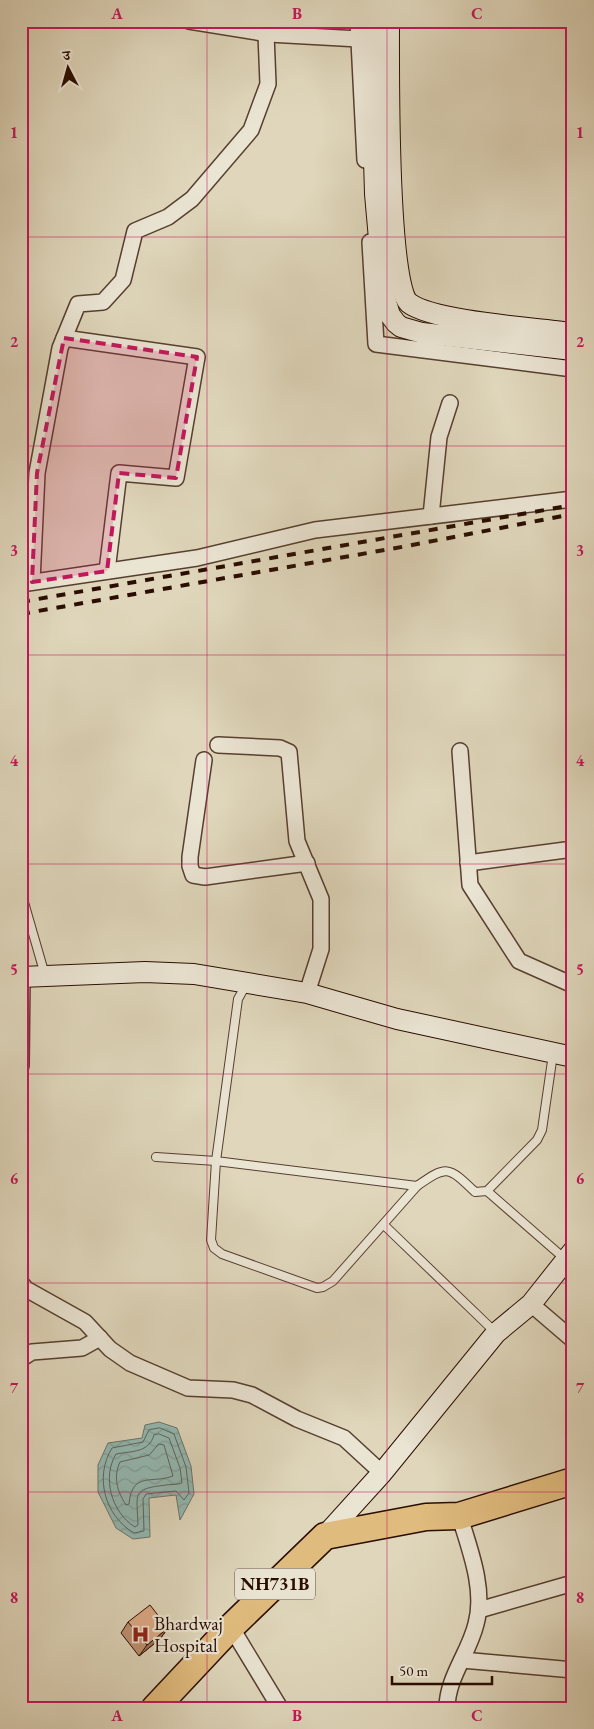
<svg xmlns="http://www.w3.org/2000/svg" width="594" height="1729" font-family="'EB Garamond','Noto Serif Devanagari',serif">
	<defs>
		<pattern id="water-waves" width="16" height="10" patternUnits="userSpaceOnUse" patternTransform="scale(1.25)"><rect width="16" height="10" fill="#93b9b3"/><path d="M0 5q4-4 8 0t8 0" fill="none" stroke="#7f9e98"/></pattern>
	</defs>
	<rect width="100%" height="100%" fill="#dfd6bb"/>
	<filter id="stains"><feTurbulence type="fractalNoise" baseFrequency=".004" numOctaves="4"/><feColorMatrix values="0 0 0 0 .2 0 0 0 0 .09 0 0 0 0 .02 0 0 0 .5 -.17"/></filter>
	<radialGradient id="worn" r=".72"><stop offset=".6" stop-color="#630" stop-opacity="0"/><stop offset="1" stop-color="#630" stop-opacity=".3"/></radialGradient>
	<path fill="url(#water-waves)" stroke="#69746b" d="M159,1422l18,6 14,38 3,28 -14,26 -4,-25 -27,3 1,39 -17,2 -17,-11 -18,-36v-27l10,-22 34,-5 3,-13z"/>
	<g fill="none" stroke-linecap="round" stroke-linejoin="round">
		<g stroke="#5e635a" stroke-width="1">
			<path d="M160,1428l14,6 12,33 3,26 -5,7 -8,-9 -30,3 -3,5 1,32 -10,2c-29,-17 -40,-56 -22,-85l31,-6 6,-12z"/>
			<path d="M159,1434l10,4 11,30 2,15c-5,2 -11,1 -16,2 -35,4 -29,8 -28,40l-3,2c-24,-15 -33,-50 -19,-73 16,-3 33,-1 38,-19z"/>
			<path d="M159,1444l5,1 9,31c-21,8 -41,-5 -44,28l-3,1c-9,-14 -13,-28 -6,-43l29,-7z"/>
		</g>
		<defs>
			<g id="lane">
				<path d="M21,892l24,83"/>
				<path d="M246,985l-8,14 -22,162 201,25c30,-21 31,-20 58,6l12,-1 50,-51 5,-10 11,-76"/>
				<path d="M156,1157l60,4 -5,79 3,8 8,6 95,34 6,-1 10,-6 84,-95"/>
				<path d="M487,1191l78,68"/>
				<path d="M384,1225l111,107"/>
			</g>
			<g id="street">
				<path d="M189,21l80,13 90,5"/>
				<path d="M358,21l7,139"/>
				<path d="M370,242l6,102 197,25"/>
				<path d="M64,338l133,19 -21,121 -57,-5 -12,98"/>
				<path d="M431,516l8,-79 11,-34"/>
				<path d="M32,582l5,-109 23,-125 18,-44 25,-2 20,-22 12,-49 33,-14 24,-18 59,-69 17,-46 -2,-50"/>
				<path d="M21,584l176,-26 118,-28 258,-31"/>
				<path d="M218,745l62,3 9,4 8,89 24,58v50l-14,44"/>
				<path d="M460,751l10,134 49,76 54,24"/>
				<path d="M204,760l-14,97v9l3,9 12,2 102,-14"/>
				<path d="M468,863l105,-14"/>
				<path d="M21,1066l1,-89"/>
				<path d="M21,1283l5,6 59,33 25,27 20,14 58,25 45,2 19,5 45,24 47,19 38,35"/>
				<path d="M531,1304l42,36"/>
				<path d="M21,1359l11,-7 50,-4 18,-10"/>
				<path d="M479,1610l94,-27"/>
				<path d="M231,1627l49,81"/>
				<path d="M462,1660l111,10"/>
				<path d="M447,1708c0,-30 22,-55 29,-84 10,-36 -8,-79 -18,-113"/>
			</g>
			<g id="secondary">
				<path d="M370,21l5,173 9,101 6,20 6,8 5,4 21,6 151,17"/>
				<path d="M389,21c0,40 -2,265 20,282 25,19 129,25 164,30"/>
				<path d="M21,977l124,-5 49,2 113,19 90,26 176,38"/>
				<path d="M325,1536l57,-63 114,-140 35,-29 42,-53"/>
			</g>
			<path id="highway" d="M155,1708l76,-81 94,-91 101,-19 33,-1 114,-35"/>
		</defs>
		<use href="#lane" stroke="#573f2f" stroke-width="10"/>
		<use href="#street" stroke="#573f2f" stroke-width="18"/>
		<use href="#secondary" stroke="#2a0d00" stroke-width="22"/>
		<use href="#highway" stroke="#2a0d00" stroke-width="29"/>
		<use href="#lane" stroke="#eae4d3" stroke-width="8"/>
		<use href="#street" stroke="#eae4d3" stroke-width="15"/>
		<use href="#secondary" stroke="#eae4d3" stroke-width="20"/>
		<use href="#highway" stroke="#e0bb7e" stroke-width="26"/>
		<g stroke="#2a0d00" stroke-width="4" stroke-dasharray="9 9" stroke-linecap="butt">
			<path d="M21,602l552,-97"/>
			<path d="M21,614l386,-68 166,-32"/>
		</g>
	</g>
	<path fill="#be9173" stroke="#2a0d00" d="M128,1622l40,6 -8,11 -21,17 -18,-23z"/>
	<path fill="#9b765e" stroke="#2a0d00" d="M168,1628l-8,11 -21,17 8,-11z"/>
	<path fill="#dda986" stroke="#2a0d00" d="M150,1605l18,23 -21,17 -19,-23z"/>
	<path fill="#c2185b" fill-opacity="0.2" stroke="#c2185b" stroke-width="4" stroke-dasharray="10 6" stroke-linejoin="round" d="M64,338l133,19 -21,121 -57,-5 -12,98 -75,11 5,-109z"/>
	<path fill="none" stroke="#c2185b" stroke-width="1" stroke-opacity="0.55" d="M207,21v1687M387,21v1687M21,237h552M21,446h552M21,655h552M21,864h552M21,1074h552M21,1283h552M21,1492h552"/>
	<defs>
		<symbol id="hospital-bare" viewBox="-9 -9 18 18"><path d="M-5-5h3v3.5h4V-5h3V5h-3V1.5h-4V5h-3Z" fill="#8f2418" stroke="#eae4d3" stroke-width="2.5" paint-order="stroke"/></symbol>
	</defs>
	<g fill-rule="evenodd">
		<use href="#hospital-bare" x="128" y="1622" width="25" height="25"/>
	</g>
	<g text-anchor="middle" stroke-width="4.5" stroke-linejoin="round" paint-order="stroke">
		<rect fill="#eae4d3" stroke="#644e3f" stroke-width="1" x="235" y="1568.5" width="80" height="31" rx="4"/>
		<g font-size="18" font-weight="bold" fill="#2a0d00">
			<text x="275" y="1590">NH731B</text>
		</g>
		<g font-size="19" fill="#2a0d00" stroke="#eae4d3" text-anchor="start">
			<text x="154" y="1630">Bhardwaj<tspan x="154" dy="22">Hospital</tspan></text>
		</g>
	</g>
	<rect width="594" height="1729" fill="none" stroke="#dfd6bb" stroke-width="55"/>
	<g transform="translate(68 68) rotate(354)" stroke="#eae4d3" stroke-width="4" paint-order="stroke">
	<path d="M0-4L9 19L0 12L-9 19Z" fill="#2a0d00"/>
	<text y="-8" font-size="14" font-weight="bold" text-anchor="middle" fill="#2a0d00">उ</text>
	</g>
	<path d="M392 1676v8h100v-8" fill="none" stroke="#2a0d00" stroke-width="2.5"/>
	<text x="399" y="1676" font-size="15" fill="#2a0d00" stroke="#eae4d3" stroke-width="4" paint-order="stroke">50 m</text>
	<rect x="28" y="28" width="538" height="1674" fill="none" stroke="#c2185b" stroke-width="2"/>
	<g font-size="16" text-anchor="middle" font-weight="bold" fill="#c2185b">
		<text x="117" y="19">A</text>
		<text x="297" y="19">B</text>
		<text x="477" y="19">C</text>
		<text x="14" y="138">1</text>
		<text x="580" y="138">1</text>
		<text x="14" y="347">2</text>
		<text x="580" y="347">2</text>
		<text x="14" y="556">3</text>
		<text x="580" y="556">3</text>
		<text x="14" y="766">4</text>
		<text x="580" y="766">4</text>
		<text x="14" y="975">5</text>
		<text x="580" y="975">5</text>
		<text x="14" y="1184">6</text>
		<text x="580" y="1184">6</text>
		<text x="14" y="1393">7</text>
		<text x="580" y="1393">7</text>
		<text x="14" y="1603">8</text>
		<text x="580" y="1603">8</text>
		<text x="117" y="1721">A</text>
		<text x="297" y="1721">B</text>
		<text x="477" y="1721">C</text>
	</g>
	<rect width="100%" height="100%" filter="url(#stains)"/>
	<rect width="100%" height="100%" fill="url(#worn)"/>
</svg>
